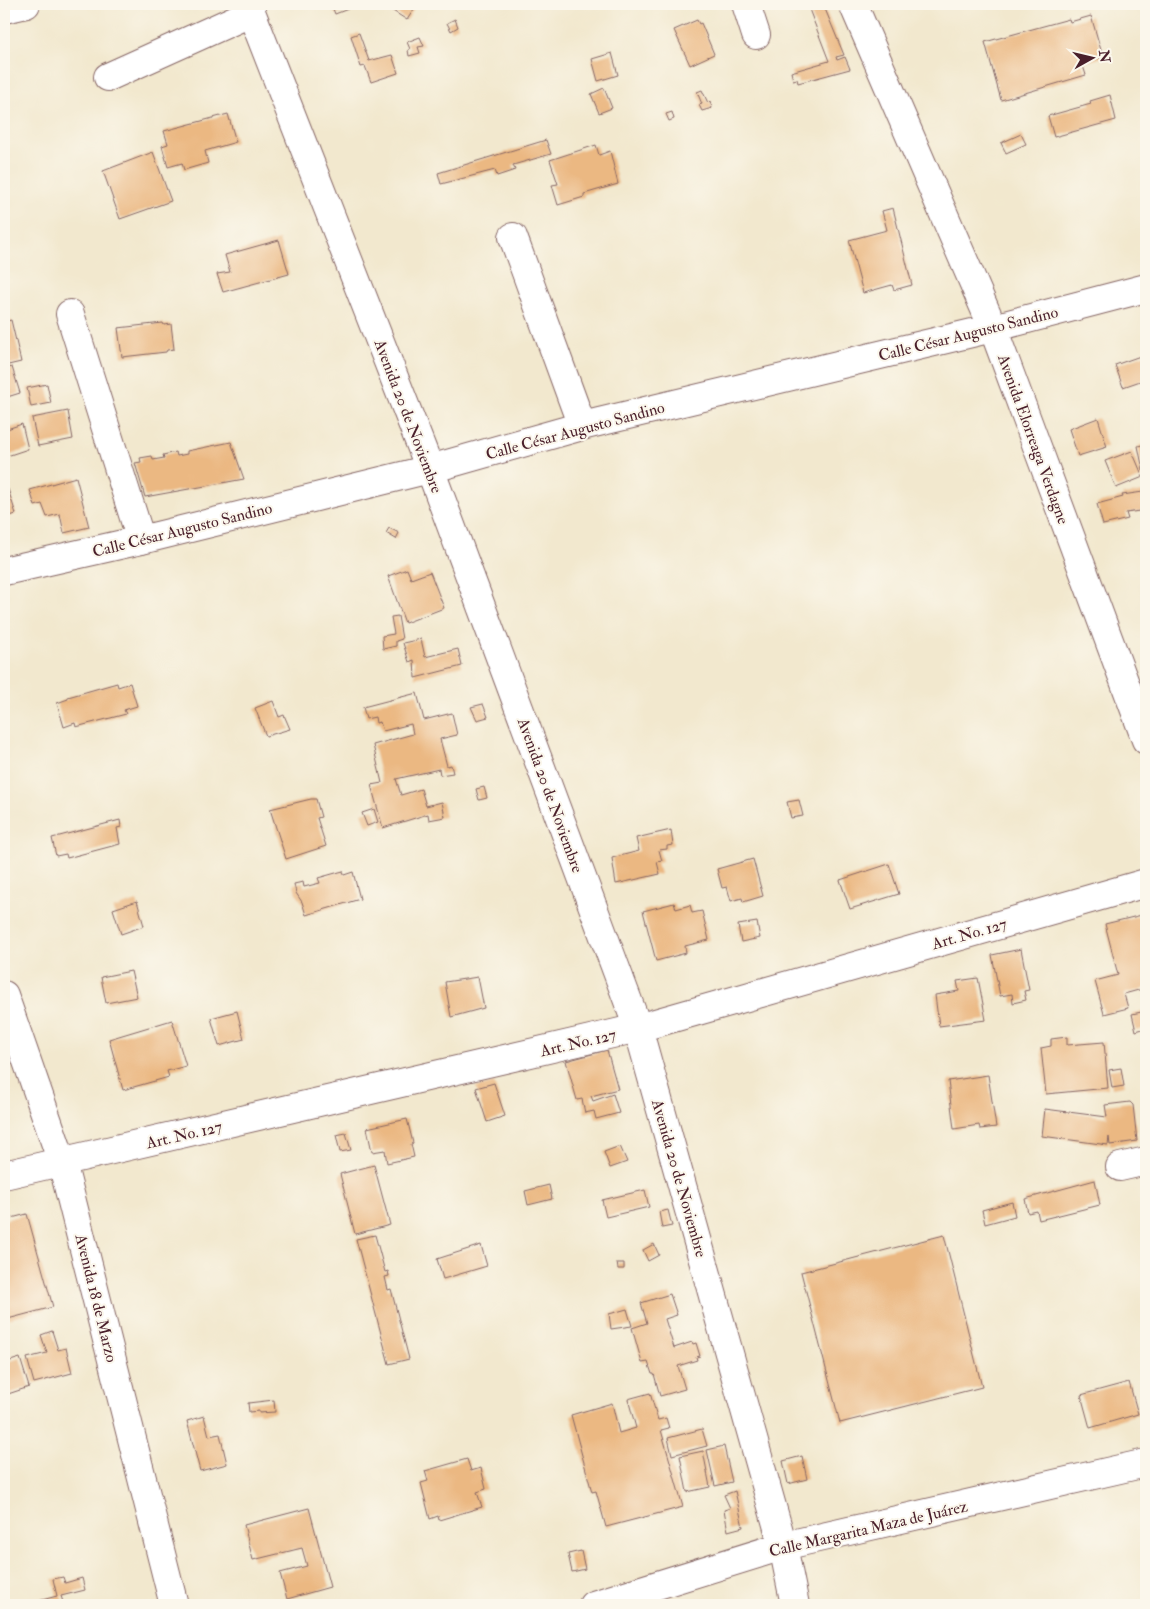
<svg xmlns="http://www.w3.org/2000/svg" width="1150" height="1609" font-family="'IM FELL Double Pica',serif">
	<rect width="100%" height="100%" fill="#fbf7ec"/>
	<filter id="ink" filterUnits="userSpaceOnUse"><feTurbulence type="fractalNoise" baseFrequency=".02" numOctaves="2"/><feDisplacementMap in="SourceGraphic" scale="10" xChannelSelector="R" yChannelSelector="G"/><feConvolveMatrix kernelMatrix="1 2 1 2 8 2 1 2 1" color-interpolation-filters="sRGB"/></filter>
	<filter id="wash" filterUnits="userSpaceOnUse"><feTurbulence type="fractalNoise" baseFrequency=".0096" numOctaves="4" result="noise"/><feDisplacementMap in="SourceGraphic" scale="20" xChannelSelector="R" yChannelSelector="G"/><feGaussianBlur stdDeviation="1.12" result="paint"/><feColorMatrix in="noise" values="0 0 0 0 0 0 0 0 0 0 0 0 0 0 0 0 0 1.4 0 .05"/><feComposite in="paint" operator="in"/></filter>
	<g filter="url(#wash)">
		<rect width="100%" height="100%" fill="#f2e8ce"/>
		<g id="blocks">
			<g fill="#ebb882">
				<path d="M331,4h15l2,5 -13,5z"/>
				<path d="M382,4h24l8,5 -7,11z"/>
				<path d="M807,4h16l21,51 -8,2 1,3 8,-3 5,12 -52,14 -1,-4 -4,1 -2,-8 38,-11z"/>
				<path d="M1091,16l12,41 -21,6 4,12 -85,25 -16,-58 84,-23 1,3z"/>
				<path d="M455,19l3,8 -7,4 -4,-8z"/>
				<path d="M697,20l2,4 2,-1 13,31 -24,11 -16,-35z"/>
				<path d="M359,33l10,28 23,-6 6,18 -27,9 -6,-16 -4,1 -10,-31z"/>
				<path d="M420,37l4,9 -6,1 2,6 -11,3 -1,-6 2,-1 -3,-7z"/>
				<path d="M612,53l6,22 -20,6 -6,-22z"/>
				<path d="M604,88l8,20 -13,5 -8,-19z"/>
				<path d="M702,90l6,13 2,-2 2,7 -10,3 -3,-6 3,-1 -5,-12z"/>
				<path d="M1110,95l6,25 -62,17 -6,-21 43,-12 -1,-3z"/>
				<path d="M672,112l2,7 -5,2 -3,-7z"/>
				<path d="M228,114l8,28 -31,9 3,12 -24,7 -2,-7 -14,4 -6,-21 6,-2 -4,-13z"/>
				<path d="M1021,134l5,10 -20,9 -5,-10z"/>
				<path d="M546,140l5,14 -38,11 2,5 -18,6 -2,-6 -54,14 -3,-11z"/>
				<path d="M596,145l3,10 11,-4 8,33 -34,10v3l-26,8 -6,-20 6,-1 -8,-24z"/>
				<path d="M153,152l18,49 -51,18 -17,-48z"/>
				<path d="M893,208l19,77 -18,5 -2,-5 -29,8 -14,-53 38,-10 -5,-19z"/>
				<path d="M279,240l10,34 -66,18 -6,-18 13,-2 -5,-17z"/>
				<path d="M11,320l10,42 -17,4v-44z"/>
				<path d="M163,323l1,2 7,-1 3,25 -7,1 -1,2 -44,5 -4,-29z"/>
				<path d="M1146,354v25l-23,8 -8,-22z"/>
				<path d="M12,367l8,26 -16,5v-29z"/>
				<path d="M47,384l4,19 -20,4 -4,-19z"/>
				<path d="M68,411l5,28 -35,7 -6,-28z"/>
				<path d="M1098,418l9,29 -29,9 -9,-27z"/>
				<path d="M22,424l6,25 -24,8v-27z"/>
				<path d="M231,442l13,37 -99,18 -10,-34 6,-1 -1,-4 12,-2 1,4 11,-2 -1,-3 13,-3 1,4 10,-2v-3z"/>
				<path d="M1146,444v25l-3,1 -5,-24z"/>
				<path d="M1132,451l11,26 -27,11 -11,-27z"/>
				<path d="M76,477l13,50 -25,6 -4,-19 -13,3 -5,-13 -7,2 -5,-16z"/>
				<path d="M8,489l8,25 -12,4v-28z"/>
				<path d="M1143,492l2,12 1,-1v7l-20,3 2,6 -25,6 -6,-21 26,-7 -1,-2z"/>
				<path d="M389,528l10,5 -3,6 -10,-6z"/>
				<path d="M407,569l4,10 19,-7 14,36 -39,15 -17,-47z"/>
				<path d="M398,616l4,23 -6,2v5l-13,3 -1,-13 12,-2 -3,-17z"/>
				<path d="M421,639l4,18 33,-8 4,17 -47,12 -1,-18 -5,2 -6,-19z"/>
				<path d="M117,683l1,4 12,-4 7,23 -13,4 2,4 -50,13 -1,-4 -11,4 -7,-24 11,-4v-2z"/>
				<path d="M417,693l7,27 28,-7 5,22 -17,4 7,27 4,-1 2,8 -13,2 -1,-6 -43,10 5,16 20,-6 5,17 16,-4 3,15 -16,3 -1,-6 -45,14 -12,-43 11,-2 -9,-38 40,-11 -2,-10 -28,7 -3,-9 -4,1 -1,-6 -9,2 -3,-12z"/>
				<path d="M273,701l6,16 5,-2 6,14 -24,7 -11,-28z"/>
				<path d="M483,704l5,13 -11,3 -6,-13z"/>
				<path d="M484,787l3,11 -8,2 -3,-11z"/>
				<path d="M311,799h5l5,18 -4,1 9,28 -40,13 -16,-50z"/>
				<path d="M799,800l4,16 -12,2 -4,-16z"/>
				<path d="M374,809l4,13 -11,4 -5,-13z"/>
				<path d="M120,820l1,7 -4,1 3,16 -53,14 -1,-4 -10,2 -4,-18z"/>
				<path d="M671,830l2,15 -6,1v3l-8,1 3,11 -5,1 3,12 -44,10 -4,-26 27,-7 -3,-13z"/>
				<path d="M753,859l10,37 -20,6 -1,-4 -11,3 -4,-14 -5,1 -5,-19z"/>
				<path d="M889,864l10,30 -49,15 -10,-29z"/>
				<path d="M343,871l1,4 9,-3 7,27 -54,16 -4,-13 -6,-9 -2,-9 9,-2 1,5 16,-4 -2,-5z"/>
				<path d="M137,901l7,25 -23,8 -8,-25z"/>
				<path d="M674,903l2,6 14,-4 2,8 10,-2 7,29 -24,6 1,7 -30,8 -13,-50z"/>
				<path d="M1146,914v74l-22,6 4,14 -24,6 -9,-33 23,-6 -13,-51z"/>
				<path d="M757,922l3,16 -19,4 -3,-17z"/>
				<path d="M1021,949l8,41 -5,1 2,9 -13,3 -1,-9 -12,2 -8,-41z"/>
				<path d="M131,971l6,26 -31,6 -5,-26z"/>
				<path d="M478,977l6,31 -33,9 -6,-35z"/>
				<path d="M978,978l8,42 -47,6 -4,-31 24,-4 -2,-10z"/>
				<path d="M237,1011l7,28 -25,7 -8,-28z"/>
				<path d="M1146,1011v17l-10,3 -4,-17z"/>
				<path d="M172,1020l14,46 -19,5 2,6 -46,13 -14,-51z"/>
				<path d="M1067,1037v8l37,-3 4,46 -62,6 -5,-46 10,-2v-7z"/>
				<path d="M607,1050l11,39 -27,7 2,5 20,-7 6,19 -23,6 -2,-8 -9,2 -3,-14 -5,1 -11,-39z"/>
				<path d="M1121,1068l3,18 -12,2 -3,-18z"/>
				<path d="M988,1075l8,52 -16,2 -1,-4 -25,4 -6,-48z"/>
				<path d="M494,1083l11,33 -18,6 -11,-34z"/>
				<path d="M1130,1102l3,3 4,36 -27,4 -1,-8 -1,8 -66,-9 3,-27 62,8 -2,-12z"/>
				<path d="M407,1119l6,24 -2,1 3,13 -27,6 -2,-13 -13,2 -5,-24z"/>
				<path d="M346,1133l5,17 -11,2 -4,-17z"/>
				<path d="M620,1146l7,16 -17,6 -6,-16z"/>
				<path d="M374,1165l16,60 -35,9 -15,-60z"/>
				<path d="M1095,1180l5,25 -61,15 -2,-9 -9,2 -3,-14z"/>
				<path d="M549,1185l3,14 -24,6 -3,-14z"/>
				<path d="M645,1190l4,17 -43,10 -4,-17z"/>
				<path d="M1012,1202l3,14 -30,8 -3,-14z"/>
				<path d="M668,1210l4,16 -10,2 -3,-16z"/>
				<path d="M27,1214l26,93 -49,13v-100z"/>
				<path d="M375,1235l10,37 3,-1 1,5 -4,1 3,13 3,-1 18,70 -20,5 -33,-125z"/>
				<path d="M944,1235l38,152 -142,36 -39,-151z"/>
				<path d="M654,1244l5,11 -11,6 -5,-11z"/>
				<path d="M481,1245l6,21 -44,13 -6,-20z"/>
				<path d="M617,1263h7v6h-6z"/>
				<path d="M670,1294l7,21 -12,4 9,29 18,-6 1,2 3,-1 4,13 -4,1 1,3 -19,6 7,23 -25,7 -6,-22h-2l-4,-12 -6,1 -10,-35 15,-5 -6,-20z"/>
				<path d="M627,1309l5,17 -21,3 -2,-15z"/>
				<path d="M52,1331l6,19 8,-2 6,25 -38,10 -7,-25 20,-5 -6,-18z"/>
				<path d="M20,1358l9,29 -24,8 -1,-32z"/>
				<path d="M1129,1382l9,32 -48,14 -9,-33z"/>
				<path d="M650,1393l8,27 8,-2 3,10 -8,2 22,77 -77,20 -10,-36 -4,1 -21,-77 41,-12 7,30 17,-5 -8,-29z"/>
				<path d="M274,1400l1,12 -16,1v-2l-10,1 -1,-9z"/>
				<path d="M204,1416l5,20 11,-2 7,30 -27,7 -13,-50z"/>
				<path d="M702,1429l5,17 -35,9 -4,-17z"/>
				<path d="M724,1446l8,36 -17,4 -8,-36z"/>
				<path d="M703,1451l7,36 -23,5 -7,-36z"/>
				<path d="M802,1456l5,23 -19,5 -5,-23z"/>
				<path d="M467,1459l4,12 10,-3 5,21 -9,3 5,15 -43,13 -1,-4 -8,3 -9,-36 7,-2 -3,-10z"/>
				<path d="M735,1491l8,36 -15,4 -4,-21 6,-2 -6,-13z"/>
				<path d="M309,1508l21,79 -43,12 -7,-26 27,-7 -5,-18 -49,12 -9,-35z"/>
				<path d="M581,1551l4,18 -13,3 -4,-18z"/>
				<path d="M63,1577l2,6 17,-5 3,12 -24,6 3,9h-41l34,-9 -4,-17z"/>
				<path d="M332,1602l1,3h-14v-1z"/>
			</g>
		</g>
	</g>
	<g filter="url(#ink)">
		<use href="#blocks" fill-opacity="0" stroke="#856564" stroke-width="1"/>
		<g fill="none" stroke-linecap="round" stroke-linejoin="round">
			<defs>
				<g id="minor">
					<path d="M248,4l182,465 208,559 145,518 12,59"/>
					<path d="M746,4l10,31"/>
					<path d="M853,4l140,324 153,412"/>
					<path d="M4,9l22,-5"/>
					<path d="M108,77l142,-64"/>
					<path d="M513,237l69,189"/>
					<path d="M70,314l71,226"/>
					<path d="M4,571l137,-31 289,-71 152,-43 411,-98 153,-40"/>
					<path d="M4,995l58,167 112,443"/>
					<path d="M1120,1167l26,-6"/>
					<path d="M4,1175l634,-147 508,-145"/>
					<path d="M593,1605l190,-59 363,-83"/>
				</g>
			</defs>
			<use href="#minor" stroke="#856564" stroke-width="30"/>
			<use href="#minor" stroke="#fff" stroke-width="28"/>
		</g>
	</g>
	<g text-anchor="middle" stroke-width="4" stroke-linejoin="round" paint-order="stroke">
		<g font-size="16" fill="#4a1f2b" stroke="#fbf7ec">
			<text transform="translate(968 333) rotate(-14)" y="6">Calle César Augusto Sandino</text>
			<text transform="translate(409 416) rotate(69)" y="6">Avenida 20 de Noviembre</text>
			<text transform="translate(575 430) rotate(-15)" y="6">Calle César Augusto Sandino</text>
			<text transform="translate(1034 439) rotate(70)" y="6">Avenida Elorreaga Verdagne</text>
			<text transform="translate(182 529) rotate(-14)" y="6">Calle César Augusto Sandino</text>
			<text transform="translate(551 795) rotate(70)" y="6">Avenida 20 de Noviembre</text>
			<text transform="translate(969 933) rotate(-16)" y="6">Art. No. 127</text>
			<text transform="translate(578 1042) rotate(-13)" y="6">Art. No. 127</text>
			<text transform="translate(184 1134) rotate(-13)" y="6">Art. No. 127</text>
			<text transform="translate(680 1178) rotate(74)" y="6">Avenida 20 de Noviembre</text>
			<text transform="translate(97 1298) rotate(76)" y="6">Avenida 18 de Marzo</text>
			<text transform="translate(868 1528) rotate(-13)" y="6">Calle Margarita Maza de Juárez</text>
		</g>
	</g>
	<rect width="1150" height="1609" fill="none" stroke="#fbf7ec" stroke-width="20"/>
	<g transform="translate(1092 58) rotate(82)" stroke="#fbf7ec" stroke-width="4" paint-order="stroke">
	<path d="M0-4L9 19L0 12L-9 19Z" fill="#4a1f2b"/>
	<text y="-8" font-size="14" font-weight="bold" text-anchor="middle" fill="#4a1f2b">N</text>
	</g>
</svg>
